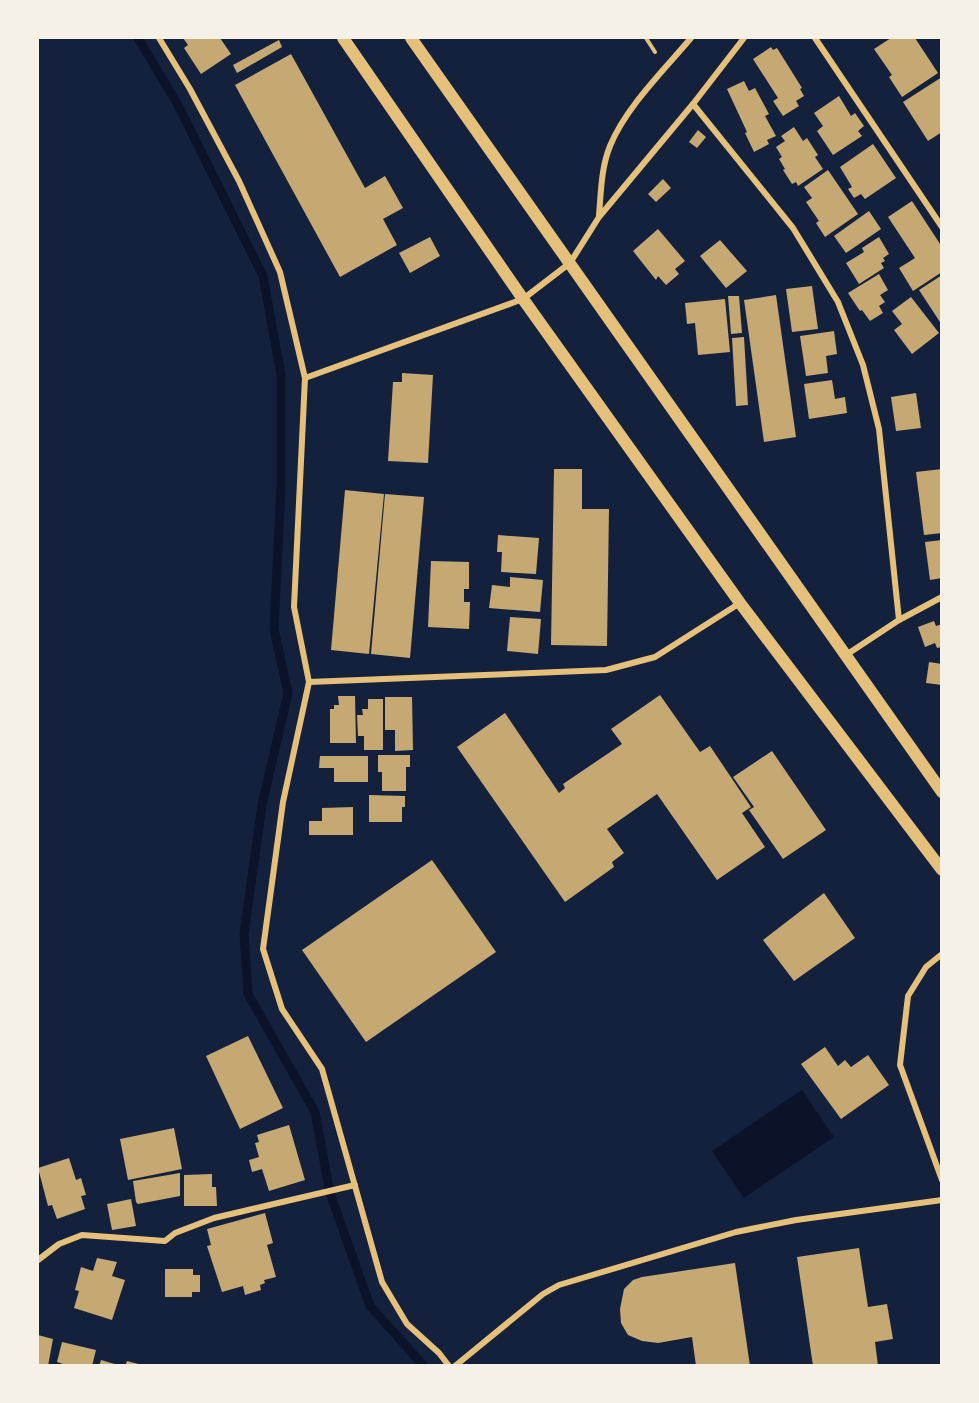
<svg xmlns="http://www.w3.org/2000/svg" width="979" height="1403" font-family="Quicksand,sans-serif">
	<rect width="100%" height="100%" fill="#14213d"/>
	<path fill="#0b132b" d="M802,1090l32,47 -90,61 -32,-47z"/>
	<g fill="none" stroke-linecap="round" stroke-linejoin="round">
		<path stroke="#0b132b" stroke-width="9" d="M138,38l40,67 85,171 18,99v111l-7,143 14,64 -26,112 -18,129 4,60 67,118 15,81 40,113 54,60"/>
	</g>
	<g fill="#c6a872">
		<path d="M183,38h37l11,16 -30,20 -17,-26 4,-3z"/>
		<path d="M891,38h24l23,35 -36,24 -13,-20 3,-2 -18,-26z"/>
		<path d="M279,40l3,7 -45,26 -4,-8z"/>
		<path d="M771,47l2,3 4,-2 25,40 -2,1 4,7 -8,5 3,5 -16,10 -10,-15 5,-3 -25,-39z"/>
		<path d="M291,54l74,134 20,-12 18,32 -20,11 14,26 -57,32 -105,-192z"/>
		<path d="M942,77v55l-14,9 -25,-39z"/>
		<path d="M744,81l5,10 6,-3 14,26 -4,2 11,20 -9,4 2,4 -15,8 -9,-19 2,-1 -20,-43z"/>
		<path d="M839,96l12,20 4,-3 9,13 -6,5 4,5 -29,19 -16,-24 6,-5 -9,-13z"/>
		<path d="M794,127l9,14 4,-3 11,17 -3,2 8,12 -25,17 -2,-4 -4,2 -9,-14 2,-1 -6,-10 3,-2 -6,-10 9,-6 -4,-5z"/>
		<path d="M698,130l8,7 -9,11 -8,-6z"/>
		<path d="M873,144l23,34 -31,21 -4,-5 -7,4 -6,-9 4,-2 -12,-20z"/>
		<path d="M828,170l30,44 -33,23 -9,-14 3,-2 -13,-19 6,-4 -8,-11z"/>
		<path d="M663,179l8,9 -15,14 -8,-8z"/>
		<path d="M912,201l30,46v25l-29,19 -14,-23 16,-10 -27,-41z"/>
		<path d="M869,211l12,18 -35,24 -12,-17z"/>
		<path d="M658,229l27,32 -10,8 4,5 -13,11 -8,-9 -2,4 -23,-29z"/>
		<path d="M430,237l10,19 -30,17 -11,-20z"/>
		<path d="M879,237l10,17 -6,4 2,3 -4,2 3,5 -25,16 -13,-21 18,-11 -2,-4z"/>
		<path d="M720,240l27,31 -21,17 -26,-32z"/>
		<path d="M879,274l9,16 -8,5 5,7 -6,4 4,7 -13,8 -8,-11 -2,1 -12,-18z"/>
		<path d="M942,275v50l-23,-35z"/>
		<path d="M812,286l6,43 -26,3 -6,-43z"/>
		<path d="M776,295l20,142 -32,5 -20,-142z"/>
		<path d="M728,296h11l3,37 -11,1z"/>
		<path d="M911,297l28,36 -27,21 -18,-24 8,-6 -10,-13z"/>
		<path d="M725,299l5,53 -32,3 -3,-32 -8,1 -2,-21z"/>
		<path d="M834,331l3,23 -11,2 2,17 -22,3 -6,-40z"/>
		<path d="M744,337l4,68 -12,1 -4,-68z"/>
		<path d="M402,373l31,2 -5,88 -40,-2 5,-79h9z"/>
		<path d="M832,380l3,19 10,-2 2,16 -38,6 -5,-35z"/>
		<path d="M916,393l5,35 -25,3 -5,-34z"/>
		<path d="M554,469h28v40h27l-2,137 -56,-1z"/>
		<path d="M942,469v64l-18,2 -8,-63z"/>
		<path d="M345,490l39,4 -15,160 -38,-4z"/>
		<path d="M385,494l39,3 -14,161 -39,-4z"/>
		<path d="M498,535l41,3 -3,36 -35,-2 1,-20h-5z"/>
		<path d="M942,540v38l-12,2 -5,-38z"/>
		<path d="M431,561l38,1v27h-5v13h6l-1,27 -41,-2z"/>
		<path d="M510,577l33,3 -3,32 -51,-4 3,-23 18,2z"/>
		<path d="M510,617l31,2 -3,35 -31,-3z"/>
		<path d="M934,621l2,5 6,-2v23l-5,1 -2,-5 -10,4 -7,-20z"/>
		<path d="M929,662l13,2v21l-16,-2z"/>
		<path d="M660,695l40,57 10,-6 41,61 -9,6 23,34 -48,33 -60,-86 -50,35 17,24 -12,9 2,5 -49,35 -108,-155 48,-34 54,80 6,-5 -2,-4 59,-40 -11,-15z"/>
		<path d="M338,696h17l1,47h-26v-34h4v-4h5z"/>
		<path d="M385,697h27l1,53 -18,1v-21h-10z"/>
		<path d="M368,699h15v51h-19v-14h-6l-1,-21h6l-1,-6h6z"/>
		<path d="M772,751l54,79 -43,29 -34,-49 5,-3 -21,-30z"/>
		<path d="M378,755h32v12h-4v24h-24v-19h-4z"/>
		<path d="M320,756h48v26h-34v-14h-15z"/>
		<path d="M369,795l36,1v11h-3v15h-33z"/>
		<path d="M353,807v28h-44v-14h13v-13z"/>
		<path d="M432,860l64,92 -130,90 -64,-92z"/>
		<path d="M824,893l31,45 -61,43 -31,-41z"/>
		<path d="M248,1036l35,72 -43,21 -34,-73z"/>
		<path d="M825,1047l13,19 7,-6 6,7 17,-12 21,30 -48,34 -40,-55z"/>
		<path d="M289,1125l16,55 -36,11 -7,-22 -10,3 -3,-12 10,-3 -4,-14 4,-1 -2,-7z"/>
		<path d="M174,1128l8,41 -54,11 -8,-41z"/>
		<path d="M69,1158l7,22 5,-2 5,17 -5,1 4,13 -28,10 -5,-14 -4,1 -10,-38z"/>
		<path d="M180,1173v23l-42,8 -2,-2 -3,-21z"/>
		<path d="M212,1174v13h4l1,19h-33v-31z"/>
		<path d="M131,1199l5,27 -24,4 -5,-26z"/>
		<path d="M265,1213l8,30 -6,2 9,32 -12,3 1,3 -5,2 1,5 -16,5 -2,-9 -21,6 -15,-46 4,-1 -4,-16z"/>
		<path d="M859,1248l9,59 19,-3 6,35 -18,3 3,24h-65l-16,-109z"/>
		<path d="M97,1258l20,4 -5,14 13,4 -13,40 -38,-12 5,-17 -4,-1 6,-23 12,4z"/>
		<path d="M735,1263l15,103h-54l-4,-29 -34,6 -16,-2 -14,-6 -7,-12 -1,-14 4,-20 9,-9 9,-3z"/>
		<path d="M165,1269h28v6h7v17h-8v5h-27z"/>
		<path d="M38,1335l15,4 -5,27h-10z"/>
		<path d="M62,1342l34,8 -4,16h-30l1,-2 -6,-2z"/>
		<path d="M101,1360l17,5v1h-19z"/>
		<path d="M127,1361l15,4v1h-17z"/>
	</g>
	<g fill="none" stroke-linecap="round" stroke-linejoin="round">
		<path stroke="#e5c07b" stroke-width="4" d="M646,38l9,14"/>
		<g stroke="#e5c07b" stroke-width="6">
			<path d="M159,38l31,51 49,92 41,91 25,106 -11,229 15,75 -26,120 -20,147 19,60 40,60 60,213 25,42 32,29 10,13"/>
			<path d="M815,38l127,189"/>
			<path d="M693,104l100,124 45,74 25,63 16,64 20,191"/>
			<path d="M599,215c2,-22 2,-47 11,-69 16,-39 54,-76 81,-108"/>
			<path d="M305,378l218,-79 47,-36 29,-46 94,-113 51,-66"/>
			<path d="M846,655l53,-35 43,-23"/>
			<path d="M309,682l297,-12 49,-13 85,-54"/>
			<path d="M942,954l-16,13 -18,29 -8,69 42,115"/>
			<path d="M38,1260l21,-16 23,-9 83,6 10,-8 39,-15 141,-33"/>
			<path d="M455,1366l88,-72 16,-9 177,-53 60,-12 146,-20"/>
		</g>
		<g stroke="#e5c07b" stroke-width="12">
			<path d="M343,38l180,261 217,304 202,267"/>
			<path d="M411,38l531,754"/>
		</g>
	</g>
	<rect width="979" height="1403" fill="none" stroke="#f6f1e7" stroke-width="78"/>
</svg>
